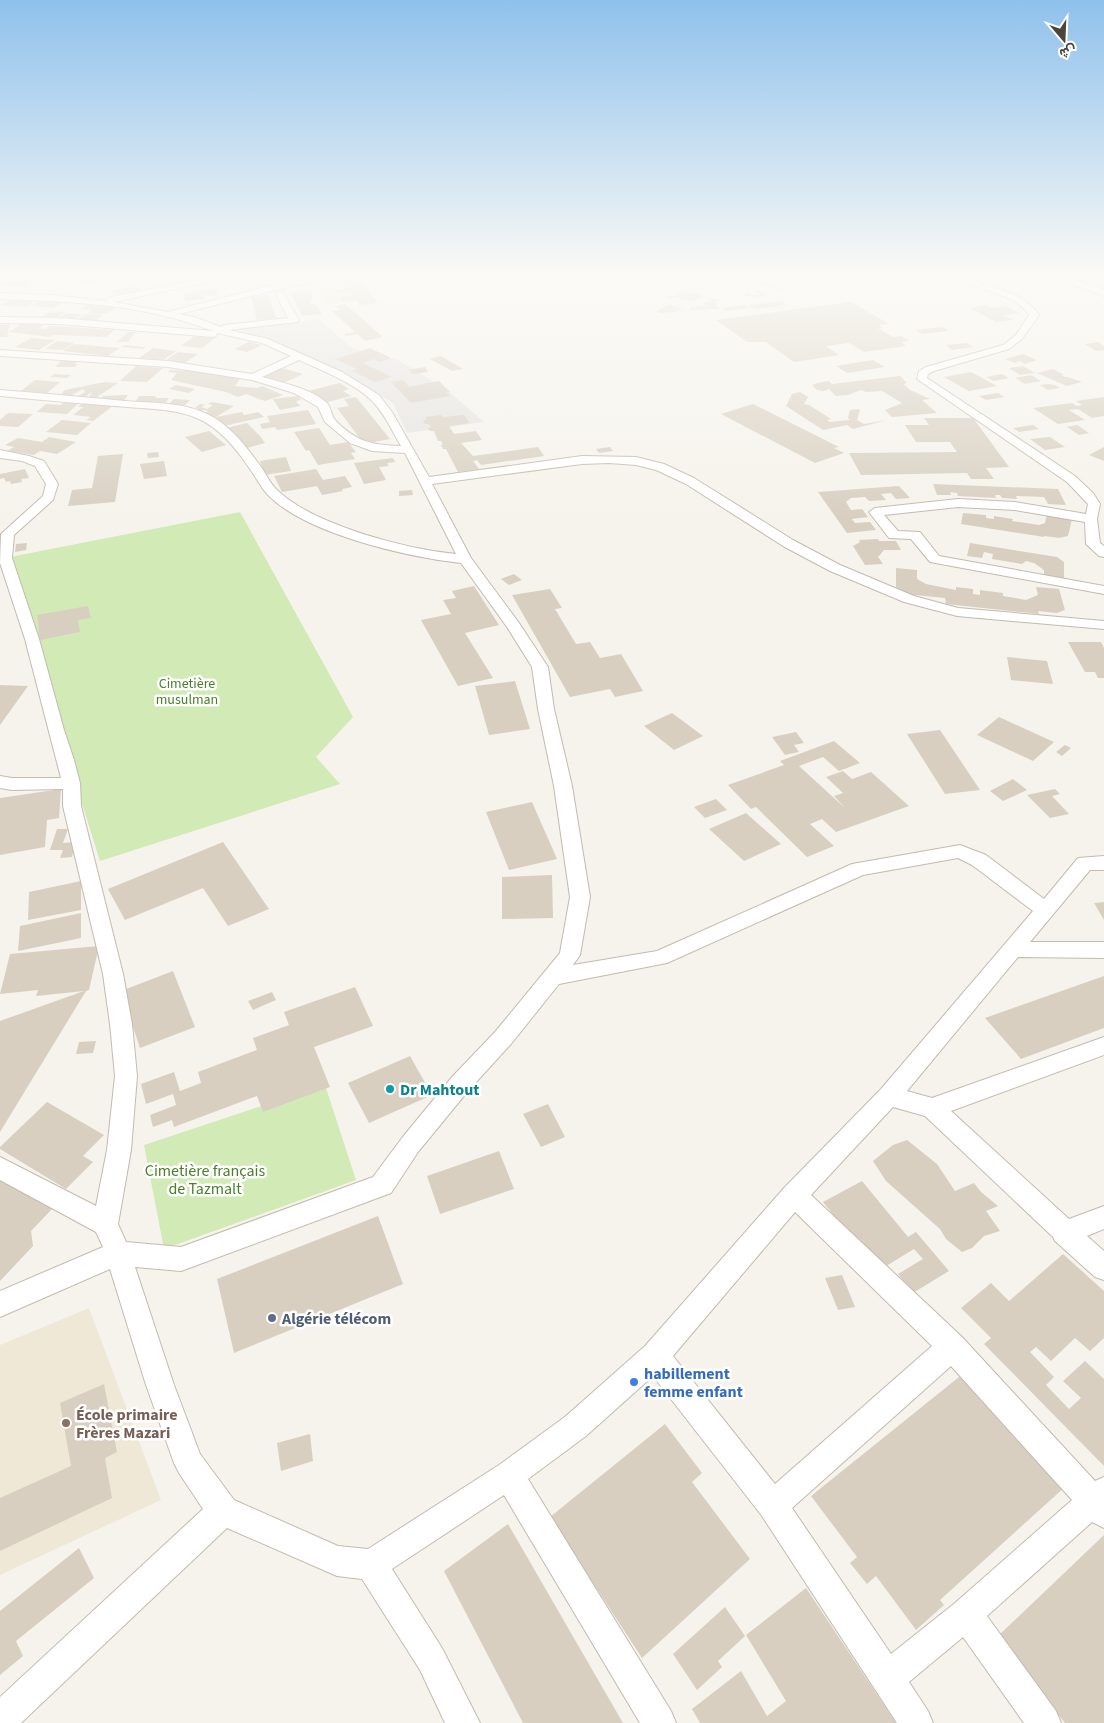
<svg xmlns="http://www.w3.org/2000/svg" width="1104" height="1723" font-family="'Source Sans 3',Vazirmatn,sans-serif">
	<rect width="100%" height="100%" fill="#f6f3ec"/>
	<g fill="#efe8d6">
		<path d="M358,277l14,17 -16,2 2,4 -33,4 -13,-25 -5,-1z"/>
		<path d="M89,1308l72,192 -161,75v-230z"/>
	</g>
	<g fill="#d2eab5">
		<path d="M240,512l113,205 -37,40 24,27 -240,77 -95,-303z"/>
		<path d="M325,1085l31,95 -192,69 -20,-104z"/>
	</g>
	<path fill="#e5e3e0" d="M318,319l34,29 46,12 49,30 37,32 -77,11 -14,-30 -67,-39 -89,-35z"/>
	<g fill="#d8cfc1">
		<path d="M22,277h18l-15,10 -25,-2 9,-5h8z"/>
		<path d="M82,277h8l11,4 -13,4 -13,-6z"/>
		<path d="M340,277h17l21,26 -18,2 -4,-5 -13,2 -3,-5 14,-2 -3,-4 -15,2 -1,-2 6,-1 -1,-1 8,-1z"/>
		<path d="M763,283l21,6 -4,1 -21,-6z"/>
		<path d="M134,286l8,5 -23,5 -9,-5z"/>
		<path d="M216,288l3,7 -15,1 1,3 -19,2 -3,-7z"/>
		<path d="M759,290l9,5 -14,2 -7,-1 -6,-3 6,-1 5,3 7,-1 -6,-3z"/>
		<path d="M311,291l2,7 -3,3v2l6,2 6,9 -20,2 -12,-24z"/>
		<path d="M682,292l17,1 4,5 -13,3 -11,-3 -8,1 -4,-3h9z"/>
		<path d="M268,295l8,23 -19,2 -6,-23z"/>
		<path d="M14,298l23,1 -10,8 -27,-2z"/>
		<path d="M711,298l9,2 -5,1 4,8 -28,1 -1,-3 16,-1 -2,-4 8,-1 -4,-2z"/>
		<path d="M41,300l22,2 -9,6 -23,-2z"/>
		<path d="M781,301l6,4 -32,4 -6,-4z"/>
		<path d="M851,302l38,22 -10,1 3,2 -4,1 15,9 8,-1 9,5 -9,1 5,4 -42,6 -15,-9 -23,3 13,9 -45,7 -28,-20h-19l-31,-22z"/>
		<path d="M345,304l38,33 -18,4 -8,-7 -11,2 -2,-2 11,-2 -23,-21 8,-1 -5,-4z"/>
		<path d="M90,305l27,2 -9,6 -8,1 -12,-1 4,-3 -12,-1z"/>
		<path d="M669,305l10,2 3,3 -9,2 -13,1 -4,-2z"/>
		<path d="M744,305l4,3 -21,3 -4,-3z"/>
		<path d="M986,305l5,3 16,-2 12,7 -16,2 10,5 -17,2 -26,-14z"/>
		<path d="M51,311l15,1 -10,6 -14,-1z"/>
		<path d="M67,313l15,1 -9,6 -15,-2z"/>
		<path d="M86,314l17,1 -10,7 -17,-2z"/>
		<path d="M10,324l-3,13h-7v-12z"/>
		<path d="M21,324l22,1 -4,3 6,1 5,-3 65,4 -9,7 -53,-2 -3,2 -41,-5z"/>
		<path d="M942,327l7,4 -27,3 -6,-4z"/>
		<path d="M128,332h8l-8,10h-11z"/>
		<path d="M194,336l21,2 -13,10 -21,-2z"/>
		<path d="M31,338l24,2 -16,10 -24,-3z"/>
		<path d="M57,341l17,2 -11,7 -18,-1z"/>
		<path d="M249,342l13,3 -15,7 -13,-3z"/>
		<path d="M1098,342l6,4v4l-8,1 -11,-7z"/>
		<path d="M967,343l7,4 -22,3 -6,-5z"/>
		<path d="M74,344l46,4 -12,8 -45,-5z"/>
		<path d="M125,345l21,2 -3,2 -22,-2z"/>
		<path d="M153,348l23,3 -13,9 -24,-2z"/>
		<path d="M370,348l21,10 -12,4 -5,-3 -11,4 29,14 -17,5 -23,-11 5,-2 -22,-10z"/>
		<path d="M178,352l20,2 -13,9 -20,-2z"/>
		<path d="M1023,354l14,6 -12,4 -5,-3 -5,2 -10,-4z"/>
		<path d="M441,356l22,13 -11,2 -22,-12z"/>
		<path d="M873,360l12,7 -38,6 -11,-7z"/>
		<path d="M61,361h16l-2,3h3l-3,3h-20z"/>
		<path d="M136,366l27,2 -16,14 -27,-1z"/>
		<path d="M1023,366l12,7 -15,2 -11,-7z"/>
		<path d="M425,367l3,5 -15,2 -4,-4z"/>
		<path d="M282,368l21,6 -22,10 -18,-6z"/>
		<path d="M1053,369l11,6h-3l4,2h3l14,5 -15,4 -30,-13z"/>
		<path d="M170,370l36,2 34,7 -5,7 22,2 5,-2 21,9 -18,6 -19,-7 -8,3 -12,-5 -55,-12 6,-7 -9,-1z"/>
		<path d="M971,372l26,14 -28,5 -25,-14z"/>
		<path d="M54,374l17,1 -4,3 -17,-1z"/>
		<path d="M1002,374l7,4 -15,3 -8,-4z"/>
		<path d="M1031,375l10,6 -16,3 -10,-6z"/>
		<path d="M900,376l7,7 -4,1 7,6 20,9 -8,1 15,13 -45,4 -7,-7 17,-7 -20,-12 -16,1 -5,-2 -13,5 -12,1 -7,-7 -5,2 -7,-1 -5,-5 10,-3 7,-1 3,3z"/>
		<path d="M35,380l25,2 -13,11 -26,-2z"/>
		<path d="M403,380l6,7 30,-6 11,11h-4l4,4 -39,7 -20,-21z"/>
		<path d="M105,382l13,1 -24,16h-6l4,-7 -7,5 -7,-1 7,-4 -2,-3 -13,7 -10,-1 5,-5z"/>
		<path d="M340,383l9,6 -6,2 8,5 -27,7 -16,-12z"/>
		<path d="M1048,384l7,1 5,3 -12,2 -8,-5z"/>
		<path d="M176,385l19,4 -6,4 -20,-4z"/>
		<path d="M800,392l8,5 -4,7 5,1 22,14 -4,1 3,2 20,-2 -2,-2 2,-8 8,-1 2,1 -3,10 7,4 23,-4 -34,9 -6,-4 -24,5 -37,-24 6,-12z"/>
		<path d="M998,393l7,4 -19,3 -7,-4z"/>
		<path d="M122,395h6l-5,7h-10l2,-2h-14l2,-4z"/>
		<path d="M139,396h17l-1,2h14l-4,6h-31z"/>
		<path d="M298,396l3,4 -5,1 4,5 -20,4 -7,-11z"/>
		<path d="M356,397l34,42 -26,5 -27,-36 12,-2 -5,-7z"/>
		<path d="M1104,397v19l-12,2 -14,-9 -9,1 16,10 -27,4 -25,-16 39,-5 5,3 5,-1 -6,-4z"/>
		<path d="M174,399l16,1 -5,5 -16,-1z"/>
		<path d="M64,401l16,1 -13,12 -30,-2 9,-8 15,1z"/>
		<path d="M212,402l22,4 -18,11 -13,-2 5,-4 -5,-1 -5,3 -6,-1 6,-4h-3l5,-4 5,1 -4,2 6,2 6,-4 -5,-1z"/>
		<path d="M83,403l30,3 -20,15 -7,-1 5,-3 -18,-2 10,-8h-5z"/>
		<path d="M753,404l86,43 -5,1 10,5 -29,10 -94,-49z"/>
		<path d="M308,410l8,14 -39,6 -2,-3 -13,2 -2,-5 10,-2 -3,-6z"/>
		<path d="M242,412l2,3 14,-3 6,5 -40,9 -8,-9z"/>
		<path d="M8,413l25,1 -15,13 -18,-1v-6z"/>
		<path d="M441,415l2,2 21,-2 6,8 -21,3 5,8 22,-3 6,9 -21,3 12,13 65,-9 6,9 -63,9 -4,-5 -4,1 6,8 -21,3 -12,-23h-3l-2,-4h2l-2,-4h-3l-4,-10h-4l-2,-3 3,-1 -2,-3h-4l-2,-4h4l-2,-3z"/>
		<path d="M924,418h49l36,49 -23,1 8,11h-23l-4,-6 -106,2 -12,-22 108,-1 -7,-10h-34l-11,-17h24z"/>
		<path d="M62,420l29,3 -14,12 -31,-3z"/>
		<path d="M247,423l13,13 5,7 -18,5 -21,-20z"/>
		<path d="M1033,425l6,4 -20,3 -6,-4z"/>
		<path d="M1077,425l12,8 -10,2 -12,-8z"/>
		<path d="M319,428l11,17 18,-3 8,10 -5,1 4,6 -37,6 -9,-15 -3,1 -12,-19z"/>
		<path d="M209,431l17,14 -24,7 -17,-15z"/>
		<path d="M49,437l27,5 -19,12 -17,-3 -6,4 -27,-4 7,-4 -9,-2 13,-7 24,4z"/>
		<path d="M1050,437l15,10 -20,3 -15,-11z"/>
		<path d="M610,447l3,4 -14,2 -3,-4z"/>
		<path d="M1104,447v14l-15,-6z"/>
		<path d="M158,452l1,5 -11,1 -1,-5z"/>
		<path d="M123,454l-8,48 -47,4 4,-16 20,-2 6,-32z"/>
		<path d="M286,457l5,14 -27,4 -4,-14z"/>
		<path d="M393,458l2,4 -8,1 2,3 -10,1 7,13 -22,4 -10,-21z"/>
		<path d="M164,461l3,15 -23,3 -4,-15z"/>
		<path d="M25,469l4,9 -8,1 1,3 -11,2 -1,-3 -4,1 -2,-4 -4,1v-5z"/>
		<path d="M316,469l7,11 22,-4 7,11 -10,2 1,2 -21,4 -5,-9 -35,6 -8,-16z"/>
		<path d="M933,484l125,5 8,16 -18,-1 -4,-7 -28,-1 1,3 -15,-1 -2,-3h-5l1,3 -38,-2 -1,-3 -7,-1 1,3h-14z"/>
		<path d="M899,486l11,12 -14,1 -5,-6 -10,1 5,6 -17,1 -4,-4 -14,1 -5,4 5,8 11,-1 6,8 -16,2 3,4 15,-1 6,8 -29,3 -29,-41z"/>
		<path d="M412,490l1,5 -14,1v-5z"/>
		<path d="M963,513l23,2v3l8,1v-3l19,3 -1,2 27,4 6,-2 2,-9 25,5 -4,17 -9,2 -15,-2v1l-83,-13z"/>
		<path d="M878,539l1,2h17l5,9h-17l-6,7 5,7 -18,1 -12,-19 7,-4 -1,-2z"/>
		<path d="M27,543l-1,7 -11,2 1,-8z"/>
		<path d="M970,543l87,14 7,5v18l-20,-3v-7l-10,-7 -8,-2 -4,3 -30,-5 1,-5 -9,-2 -2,6 -15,-2z"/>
		<path d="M896,568l21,2v9l9,5 30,6v-3l17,2v5l7,1v-5l23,3v3l23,4 12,-5 -2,-8 23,2 6,21 -8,3 -19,-2 1,3 -93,-10 -1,-6 -40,-4 -9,-7z"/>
		<path d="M514,574l8,6 -13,5 -8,-6z"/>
		<path d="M474,586l25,39 -34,8 28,45 -35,8 -37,-66 30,-6 -8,-14 13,-2 -4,-7z"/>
		<path d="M550,589l12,19 -7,1 21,35 14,-2 10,16 21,-4 22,37 -28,6 -5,-8 -40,8 -58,-102z"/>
		<path d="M88,606l3,12 -13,2 2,12 -40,8 -3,-25z"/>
		<path d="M1068,642h33l3,6v25h-6h6v5h-6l-3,-6h-10z"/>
		<path d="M1007,657l40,4 6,23 -42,-4z"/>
		<path d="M515,681l15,48 -41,6 -14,-49z"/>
		<path d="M0,685l28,1 -28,39z"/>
		<path d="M672,713l31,23 -29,14 -30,-24z"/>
		<path d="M999,717l55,25 -21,19 -56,-26z"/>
		<path d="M940,730l40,60 -35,4 -38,-60z"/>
		<path d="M796,732l8,11 -10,2 5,7 -14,3 -13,-18z"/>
		<path d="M834,741l26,22 -21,8 -16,-14 -24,9 46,42 -11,-12 9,-3 -17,-16 17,-6 9,8 19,-7 38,34 -73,26 -14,-13 -12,5 24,22 -27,11 -51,-50 -5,2 -23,-24 56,-20 -4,-4z"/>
		<path d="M1065,745l6,3 -9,8 -6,-4z"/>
		<path d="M1013,779l14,11 -24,11 -13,-10z"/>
		<path d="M61,789l-2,29 -12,2 -2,27 -45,8v-57z"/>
		<path d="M1055,789l5,5 -8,2 17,18 -19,4 -23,-23z"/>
		<path d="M716,799l11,11 -22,8 -11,-11z"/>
		<path d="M532,802l25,57 -48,11 -23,-58z"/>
		<path d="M746,813l35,31 -37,17 -35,-32z"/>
		<path d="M57,829h11l-5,14 13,-1 -4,15 -12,1 3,-8h-13z"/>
		<path d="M223,842l46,67 -41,17 -25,-38 -78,32 -17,-31z"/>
		<path d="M552,875l1,43 -51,1v-42z"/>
		<path d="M81,881v29l-53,10 1,-28z"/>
		<path d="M1104,902v18l-10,-17z"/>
		<path d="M81,913v25l-63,13 2,-25z"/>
		<path d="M99,946l-10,44 -3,1 -86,141v-111l84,-30 -48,5 2,-6 -38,4 10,-40z"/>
		<path d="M173,971l22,56 -55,21 -19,-57z"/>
		<path d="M1104,976v52l-83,31 -36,-41z"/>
		<path d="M355,987l18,39 -59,21 16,40 -67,25 -6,-16 -83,31 -2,-7 -19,7 -3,-12 26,-10 -3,-11 -27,10 -5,-20 33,-12 6,19 21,-8 -3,-11 59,-22 -4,-12 36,-13 -5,-13z"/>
		<path d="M272,992l4,8 -23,10 -5,-9z"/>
		<path d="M96,1041l-3,12 -17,1 3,-12z"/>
		<path d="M410,1056l22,39 -63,28 -21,-40z"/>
		<path d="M47,1102l57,33 -21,21 10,6 -27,27 -66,-40v-2z"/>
		<path d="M548,1104l17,33 -24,10 -18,-33z"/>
		<path d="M907,1140l30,24 18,27 19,-8 7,9 17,14 -12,5 14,20 -16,5 -12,12 -10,4 -16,-13 -6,-10 -54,-48 -13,-20 20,-16z"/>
		<path d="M499,1151l15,38 -74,25 -13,-38z"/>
		<path d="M0,1176l52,33 -21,22 2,15 -33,35z"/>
		<path d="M862,1181l46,56 8,-5 33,39 -36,22 -15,-19 25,-15 -9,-10 -36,22 -55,-69z"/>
		<path d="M378,1216l25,68 -169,69 -17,-74z"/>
		<path d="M1063,1254l41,37v47l-14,13 -15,-13 -24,23 -15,-14 -6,5 24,25 -8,8 23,24 12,-11 -18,-17 22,-20 19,18v87l-120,-122 7,-6 -30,-30 30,-25 18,18z"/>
		<path d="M842,1275l13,32 -17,3 -13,-32z"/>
		<path d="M964,1373l102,113 -126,114 4,5 -28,25 -40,-54 -9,8 -17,-21 7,-6 -46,-61z"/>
		<path d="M104,1384l13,68 -12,6 7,40 -112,53v-53l71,-32 -11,-63z"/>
		<path d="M665,1424l37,49 -10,9 58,77 -108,99 -92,-141z"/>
		<path d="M310,1434l3,27 -32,10 -4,-28z"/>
		<path d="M508,1524l115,199h-100l-79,-152z"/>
		<path d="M1104,1535v188h-39l-68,-86z"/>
		<path d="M79,1548l15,30 -78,63 7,15 -23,19v-64z"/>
		<path d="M806,1588l90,135h-196l-8,-14 49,-38 26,45 19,-15 -40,-66z"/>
		<path d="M725,1607l20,29 -27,25 4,6 -25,23 -24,-36z"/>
	</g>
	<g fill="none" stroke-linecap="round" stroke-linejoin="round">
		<defs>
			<g id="street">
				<path d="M213,277h19l-118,25 54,10 128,-33h18v4l-18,2 -117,29 15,3 27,10 4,-2 63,-7 -12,-23 4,-3 3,1 16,27 -2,2 -68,8 39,9 74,33 37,23 13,17 37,65 153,-21 54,1 28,7 30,14 99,62 47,25 74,31 44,12 146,13v8l-147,-13 -53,-14 -74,-31 -47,-25 -97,-62 -30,-14 -20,-5 -27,-2 -27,1 -150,20 39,74 48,65 29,44 6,42 18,77 18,111 -10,58 -7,10 84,-14 195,-87 108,-19 26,10 58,44 34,-41 26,-2v14h-14l-60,72h74v16l-86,-1 -111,134 25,7 172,-61v18l-153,56 118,108 35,-13v23l-17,7 17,15v29l-9,-3 -40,-36 -2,-4 -128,-121 -32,-9 -82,88 151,142 133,144 9,-4v51l-12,-6 -105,94 69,95 5,12h-37l-61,-86 -54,45 19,29 5,12h-36l-135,-207 -109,-140 -67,60 -58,43 143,232 5,12h-36l-136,-228 -112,74 50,79 38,75h-35l-25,-53 -58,-91 -25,-3 -110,-48 -206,195h-21v-26l203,-188 -24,-36 -5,-10 -28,-78 -36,-116 -110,48v-26l103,-44 -7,-15 -96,-52v-23l96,49 11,-56 8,-74 -5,-52 -7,-50 -40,-168v-17l-51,1 -12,-2v-12l12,2h49l-36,-139 -25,-76 1,-29 42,-38 3,-12 -11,-18 -13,-5 -22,-3v-8l29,6 15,5 14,23 -5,16 -39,35 -2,23 27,81 25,91 10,30 6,23 1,23 42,168 9,50 5,52 -6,74 -13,74 8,18 55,5 192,-70 29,-39 50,-61 43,-45 65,-79 10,-56 -16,-111 -16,-77 -6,-42 -25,-40 -46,-64c-54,-6 -156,-29 -194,-69 -6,-7 -10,-15 -15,-22 -13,-20 -31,-43 -53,-53 -21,-10 -48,-10 -71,-12 -42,-3 -85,-7 -128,-11v-6c42,3 83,7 125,11 27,2 58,1 82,13 22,10 40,33 54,53 5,7 9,16 15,22 36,36 130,60 180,65l-51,-101 -33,-2 -22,-8 -25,-21 -7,-15 -24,-14 -42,-13 -84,-13 -168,-11v-6l168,11 84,13 39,-18 -29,-13 -45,-10 -1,3 -3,1 -154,-13 -59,-1v-6l59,1 154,13c-66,-26 -142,-30 -213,-32v-6l52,2 55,6 1,-3 3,-1zM299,360c22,10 55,23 72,40 13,12 21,31 30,46 -29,-1 -45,-4 -66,-26 -4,-5 -4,-13 -8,-17 -15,-14 -46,-21 -65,-26zM958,858l14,7 61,46 -152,178 -96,98 -140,159 -79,70 -67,49 -131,84 -30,-3 -104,-46 -34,-46 -26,-69 -39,-118 46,4 210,-78 27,-41 50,-61 43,-47 48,-60 108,-21 196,-88zM795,1212l137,134 -157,138 -102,-128zM951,1366l121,134 -117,103 -64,51 -99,-146z"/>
				<path d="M964,277h9l5,5c23,9 46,11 61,33l-17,24 -13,10 -75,22 -6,3 -1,4 148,98 18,17 7,11 -3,15 3,24 4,3v11l-5,-1 -13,-12 -1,-22 -70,-12 -57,-3 -74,8 14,16 22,1 19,24 165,30v8l-174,-32 -19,-23 -22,-1 -20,-26 6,-4 83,-9 57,3 71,12 2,-10 -21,-22 -150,-103 2,-8 7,-4 77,-22 13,-10 13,-20c-14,-22 -44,-22 -65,-34z"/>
				<path d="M1053,277h14l37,13v6z"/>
			</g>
		</defs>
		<use href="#street" stroke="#c2bbae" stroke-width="2"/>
		<use href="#street" fill="#fff" fill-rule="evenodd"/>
	</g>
	<linearGradient id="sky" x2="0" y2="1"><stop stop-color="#8fc1ec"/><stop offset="0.53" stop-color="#fbfaf6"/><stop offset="1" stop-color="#fbfaf6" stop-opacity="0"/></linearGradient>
	<rect width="1104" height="519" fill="url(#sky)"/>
	<circle fill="#0f9aa8" stroke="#fff" stroke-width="2" cx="390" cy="1089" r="5"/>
	<circle fill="#5c6f8a" stroke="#fff" stroke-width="2" cx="272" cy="1318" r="5"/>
	<circle fill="#3f7fe0" stroke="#fff" stroke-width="2" cx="634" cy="1382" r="5"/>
	<circle fill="#8d6e63" stroke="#fff" stroke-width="2" cx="66" cy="1423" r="5"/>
	<g text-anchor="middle" stroke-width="5" stroke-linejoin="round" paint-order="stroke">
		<g font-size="14" fill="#4a7f2a" stroke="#fff">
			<text x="187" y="688">Cimetière<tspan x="187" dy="16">musulman</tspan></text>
		</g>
		<g font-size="16" font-weight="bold" fill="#0d838f" stroke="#fff" text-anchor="start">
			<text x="400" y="1095">Dr Mahtout</text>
		</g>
		<g font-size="16" fill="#4a7f2a" stroke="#fff">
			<text x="205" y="1176">Cimetière français<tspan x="205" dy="18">de Tazmalt</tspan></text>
		</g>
		<g font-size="16" font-weight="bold" fill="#4e5e75" stroke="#fff" text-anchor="start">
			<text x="282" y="1324">Algérie télécom</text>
		</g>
		<g font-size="16" font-weight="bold" fill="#366cbe" stroke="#fff" text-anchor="start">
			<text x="644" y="1379">habillement<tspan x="644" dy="18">femme enfant</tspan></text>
		</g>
		<g font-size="16" font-weight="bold" fill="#785e54" stroke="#fff" text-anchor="start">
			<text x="76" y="1420">École primaire<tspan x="76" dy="18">Frères Mazari</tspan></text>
		</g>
	</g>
	<g transform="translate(1064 40) rotate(161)" stroke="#ffffff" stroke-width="4" paint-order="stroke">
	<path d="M0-4L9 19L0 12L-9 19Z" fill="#4b4439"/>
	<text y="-8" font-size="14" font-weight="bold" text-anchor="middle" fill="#4b4439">ش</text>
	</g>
</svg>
